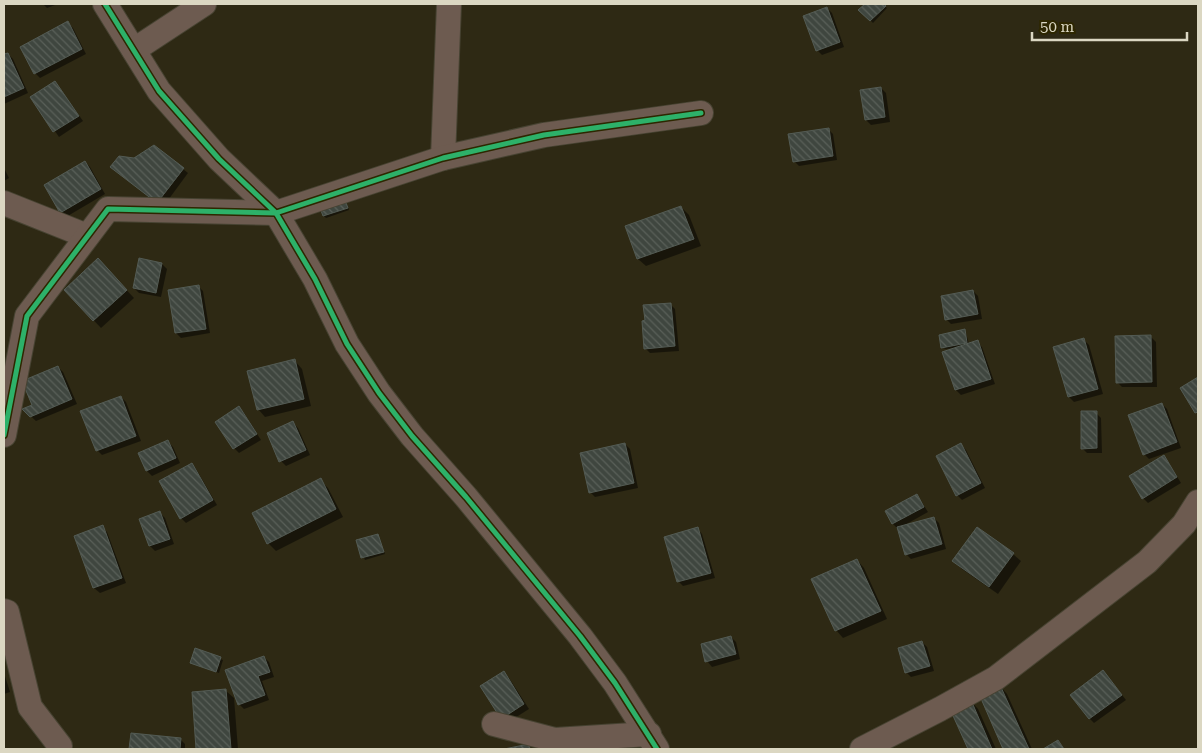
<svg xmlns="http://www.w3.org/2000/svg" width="1202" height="753" font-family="'Roboto Serif',serif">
	<defs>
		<pattern id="building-back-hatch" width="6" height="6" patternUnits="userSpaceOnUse" patternTransform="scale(1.25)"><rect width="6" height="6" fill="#3f463f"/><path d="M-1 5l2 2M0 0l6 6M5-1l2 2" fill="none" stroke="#5a6059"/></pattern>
	</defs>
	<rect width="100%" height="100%" fill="#2e2914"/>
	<g fill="#0007">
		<path d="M43,4h15l-11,4z"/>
		<path d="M867,4h15l5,4 -14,15 -13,-13z"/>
		<path d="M827,8l5,5 12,34 -22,8 -5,-5z"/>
		<path d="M68,23l5,5 13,26 -46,24 -5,-5z"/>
		<path d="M8,54l5,5 15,34 -24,11v-48z"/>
		<path d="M55,82l28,39 -24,16 -27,-39z"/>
		<path d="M881,88l5,5 4,29 -19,3 -5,-5z"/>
		<path d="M828,129l5,5 4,26 -38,6 -5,-5z"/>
		<path d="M134,159l49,10 5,4 -25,34z"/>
		<path d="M85,162l5,5 15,27 -39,23 -5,-5z"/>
		<path d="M4,168l5,10 -5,3z"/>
		<path d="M344,196l5,14 -23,8 -2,-2z"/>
		<path d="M681,207l8,8 12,31 -55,20 -8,-7 -12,-32z"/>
		<path d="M162,264l5,5 -6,28 -22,-4 -5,-5z"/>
		<path d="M106,268l28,30 -33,30 -36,-38z"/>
		<path d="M198,286l5,5 7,42 -29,5 -5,-5z"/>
		<path d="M973,291l5,5 4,23 -31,5 -5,-5z"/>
		<path d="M670,304l5,5 4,42 -29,2 -5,-5z"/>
		<path d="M964,331l2,2 3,11 8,-2 5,5 13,37 -34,11 -5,-5 -12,-37 10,-4v-1l-9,1 -2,-2z"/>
		<path d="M1151,337l5,5 1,45h-35l-5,-5z"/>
		<path d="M1084,340l5,5 14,49 -29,8 -5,-5z"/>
		<path d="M295,361l7,8 9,37 -46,11 -7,-8z"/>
		<path d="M58,367l5,5 14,32 -41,17 -12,-11 9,-4z"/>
		<path d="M121,397l5,5 15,39 -39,14 -5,-5z"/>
		<path d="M1162,404l5,5 14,39 -32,11 -5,-5z"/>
		<path d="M239,408l5,5 17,27 -22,13 -5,-5z"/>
		<path d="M1096,413l5,5 1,35h-15l-5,-5z"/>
		<path d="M293,423l5,5 12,27 -24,11 -5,-5z"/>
		<path d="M168,442l5,5 7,16 -28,13 -5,-5 -8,-17z"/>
		<path d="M625,444l5,5 8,39 -43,9 -5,-5z"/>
		<path d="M961,445l5,5 19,38 -23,12 -5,-5z"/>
		<path d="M1163,457l5,5 13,21 -33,20 -5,-5z"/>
		<path d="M192,464l4,5 21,36 -31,18 -5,-5z"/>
		<path d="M320,480l8,8 15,29 -67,34 -8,-8z"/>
		<path d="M916,496l5,5 7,11 -25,14 31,-8 5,5 7,26 -35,10 -5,-5 -8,-25 -5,-5 -7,-12z"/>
		<path d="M160,513l5,5 9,26 -19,7 -5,-5z"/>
		<path d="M102,527l5,5 19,51 -26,10 -6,-5 -18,-52z"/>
		<path d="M697,528l5,6 13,44 -32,8 -5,-5z"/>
		<path d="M377,535l8,19 -20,6 -8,-19z"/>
		<path d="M1013,554l8,7 -23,33 -36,-25 -8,-8z"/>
		<path d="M857,560l7,8 23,51 -44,19 -7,-8z"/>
		<path d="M731,637l5,5 4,17 -28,8 -5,-6z"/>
		<path d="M922,642l5,5 7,24 -23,6 -5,-5z"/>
		<path d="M196,650l27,10 -4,13 -28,-11z"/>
		<path d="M264,657l5,5 5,15 -12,4 7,19 -25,9 -5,-5z"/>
		<path d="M4,673l6,19 -6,2z"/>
		<path d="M504,673l5,5 20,31 -22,14z"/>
		<path d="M1108,677l18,23 -32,23 -5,-5z"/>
		<path d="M1000,686l7,8 25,55h-27l-24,-54z"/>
		<path d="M226,691l8,7 4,51h-40l-5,-56z"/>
		<path d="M971,701l7,8 18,40h-27l-17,-40z"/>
		<path d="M132,734l48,5 5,5v5h-55z"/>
	</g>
	<g fill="url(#building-back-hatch)" stroke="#535b54">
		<path d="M865,4h19l2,2 -16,15 -12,-11z"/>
		<path d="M827,7l13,35 -24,9 -13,-35z"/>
		<path d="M68,21l14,28 -48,25 -14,-27z"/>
		<path d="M8,53l16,35 -20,9v-43z"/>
		<path d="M55,81l24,35 -26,16 -23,-35z"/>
		<path d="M881,87l4,30 -20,3 -5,-30z"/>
		<path d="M829,128l4,28 -40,6 -5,-28z"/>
		<path d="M154,145l30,23 -27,35 -47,-36 9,-11 15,2z"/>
		<path d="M85,161l16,28 -41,24 -16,-28z"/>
		<path d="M342,192l6,16 -25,8 -6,-16z"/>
		<path d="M681,206l13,33 -57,20 -12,-33z"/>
		<path d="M98,258l29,32 -34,31 -29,-31z"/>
		<path d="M139,258l23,5 -6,30 -23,-5z"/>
		<path d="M199,285l7,44 -31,4 -7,-43z"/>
		<path d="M973,290l5,24 -33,6 -4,-24z"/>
		<path d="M671,303l4,43 -31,3 -2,-28 3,-1 -2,-15z"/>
		<path d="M965,329l2,14 -26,5 -2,-13z"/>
		<path d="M1151,335l1,47 -36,1 -1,-47z"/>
		<path d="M1084,338l14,51 -30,8 -15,-50z"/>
		<path d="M978,340l13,39 -36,11 -13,-38z"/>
		<path d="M295,359l9,40 -47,11 -10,-39z"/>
		<path d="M58,366l14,33 -42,18 -8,-8 10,-4 -10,-24z"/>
		<path d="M1198,377v35l-3,1 -15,-25z"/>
		<path d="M121,396l15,40 -40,15 -16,-40z"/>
		<path d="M1162,403l15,39 -34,13 -15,-40z"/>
		<path d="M239,406l18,28 -24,15 -18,-27z"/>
		<path d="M1081,411h16v37l-16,1z"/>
		<path d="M293,421l13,29 -27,12 -12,-29z"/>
		<path d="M168,440l8,18 -30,13 -8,-18z"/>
		<path d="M625,443l9,40 -45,10 -9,-40z"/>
		<path d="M961,443l20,40 -25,13 -20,-40z"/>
		<path d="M1164,455l13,22 -35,22 -13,-23z"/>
		<path d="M192,463l21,37 -33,19 -21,-38z"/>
		<path d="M321,478l15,31 -69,35 -15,-31z"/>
		<path d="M917,494l7,13 -32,17 -7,-13z"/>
		<path d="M160,511l10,28 -21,7 -10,-27z"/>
		<path d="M934,517l8,27 -37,11 -8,-28z"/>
		<path d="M103,525l19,53 -29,10 -19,-52z"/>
		<path d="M698,527l13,46 -34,9 -13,-45z"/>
		<path d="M977,527l37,26 -25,34 -37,-26z"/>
		<path d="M378,534l6,18 -23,6 -5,-18z"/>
		<path d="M857,559l24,52 -46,20 -24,-52z"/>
		<path d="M731,636l5,18 -31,8 -4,-18z"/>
		<path d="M922,641l8,25 -25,7 -7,-25z"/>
		<path d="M195,648l26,9 -5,15 -26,-9z"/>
		<path d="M264,656l6,16 -12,4 7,19 -27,10 -13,-35z"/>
		<path d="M1103,670l19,25 -33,24 -19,-24z"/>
		<path d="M504,671l20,33 -23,15 -21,-33z"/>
		<path d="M1000,685l29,64h-26l-24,-55z"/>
		<path d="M226,689l5,60h-35l-4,-57z"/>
		<path d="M971,700l21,49h-24l-18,-40z"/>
		<path d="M131,733l50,5 -1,11h-51z"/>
		<path d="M1058,740l6,9h-21z"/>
		<path d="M529,744l1,5h-26z"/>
	</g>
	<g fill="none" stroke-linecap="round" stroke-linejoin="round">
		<defs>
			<g id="street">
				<path d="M105,4l54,87 60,68 57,54 39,66 32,65 32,49 33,43 54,61 114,139 35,47 42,66"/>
				<path d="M134,50l70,-46"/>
				<path d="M443,158l6,-154"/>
				<path d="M4,203l83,33"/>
				<path d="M4,435l23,-119 81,-107 168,4 167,-55 101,-23 157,-22"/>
				<path d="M4,611l3,1 23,95 30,39"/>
				<path d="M494,724l61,16 94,-6"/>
				<path d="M862,749l78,-40 56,-31 151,-116 37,-38 14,-22"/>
			</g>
		</defs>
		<use href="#street" stroke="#474332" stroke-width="26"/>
		<use href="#street" stroke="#6d5b50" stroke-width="24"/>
		<defs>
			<g id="cycleway">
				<path d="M105,4l54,87 60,68 57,54 39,66 32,65 32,49 33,43 54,61 114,139 35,47 42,66"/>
				<path d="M4,435l23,-119 81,-107 168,4 167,-55 101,-23 157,-22"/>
			</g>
		</defs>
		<use href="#cycleway" stroke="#2e2700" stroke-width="8"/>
		<use href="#cycleway" stroke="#2db169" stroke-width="5"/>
	</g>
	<rect width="1202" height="753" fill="none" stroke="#dbd7c2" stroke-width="10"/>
	<path d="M1032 32v8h155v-8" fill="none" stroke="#dbd7c2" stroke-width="2.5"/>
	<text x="1040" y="32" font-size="15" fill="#dbd7c2" stroke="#2e2700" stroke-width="4" paint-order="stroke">50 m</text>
</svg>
